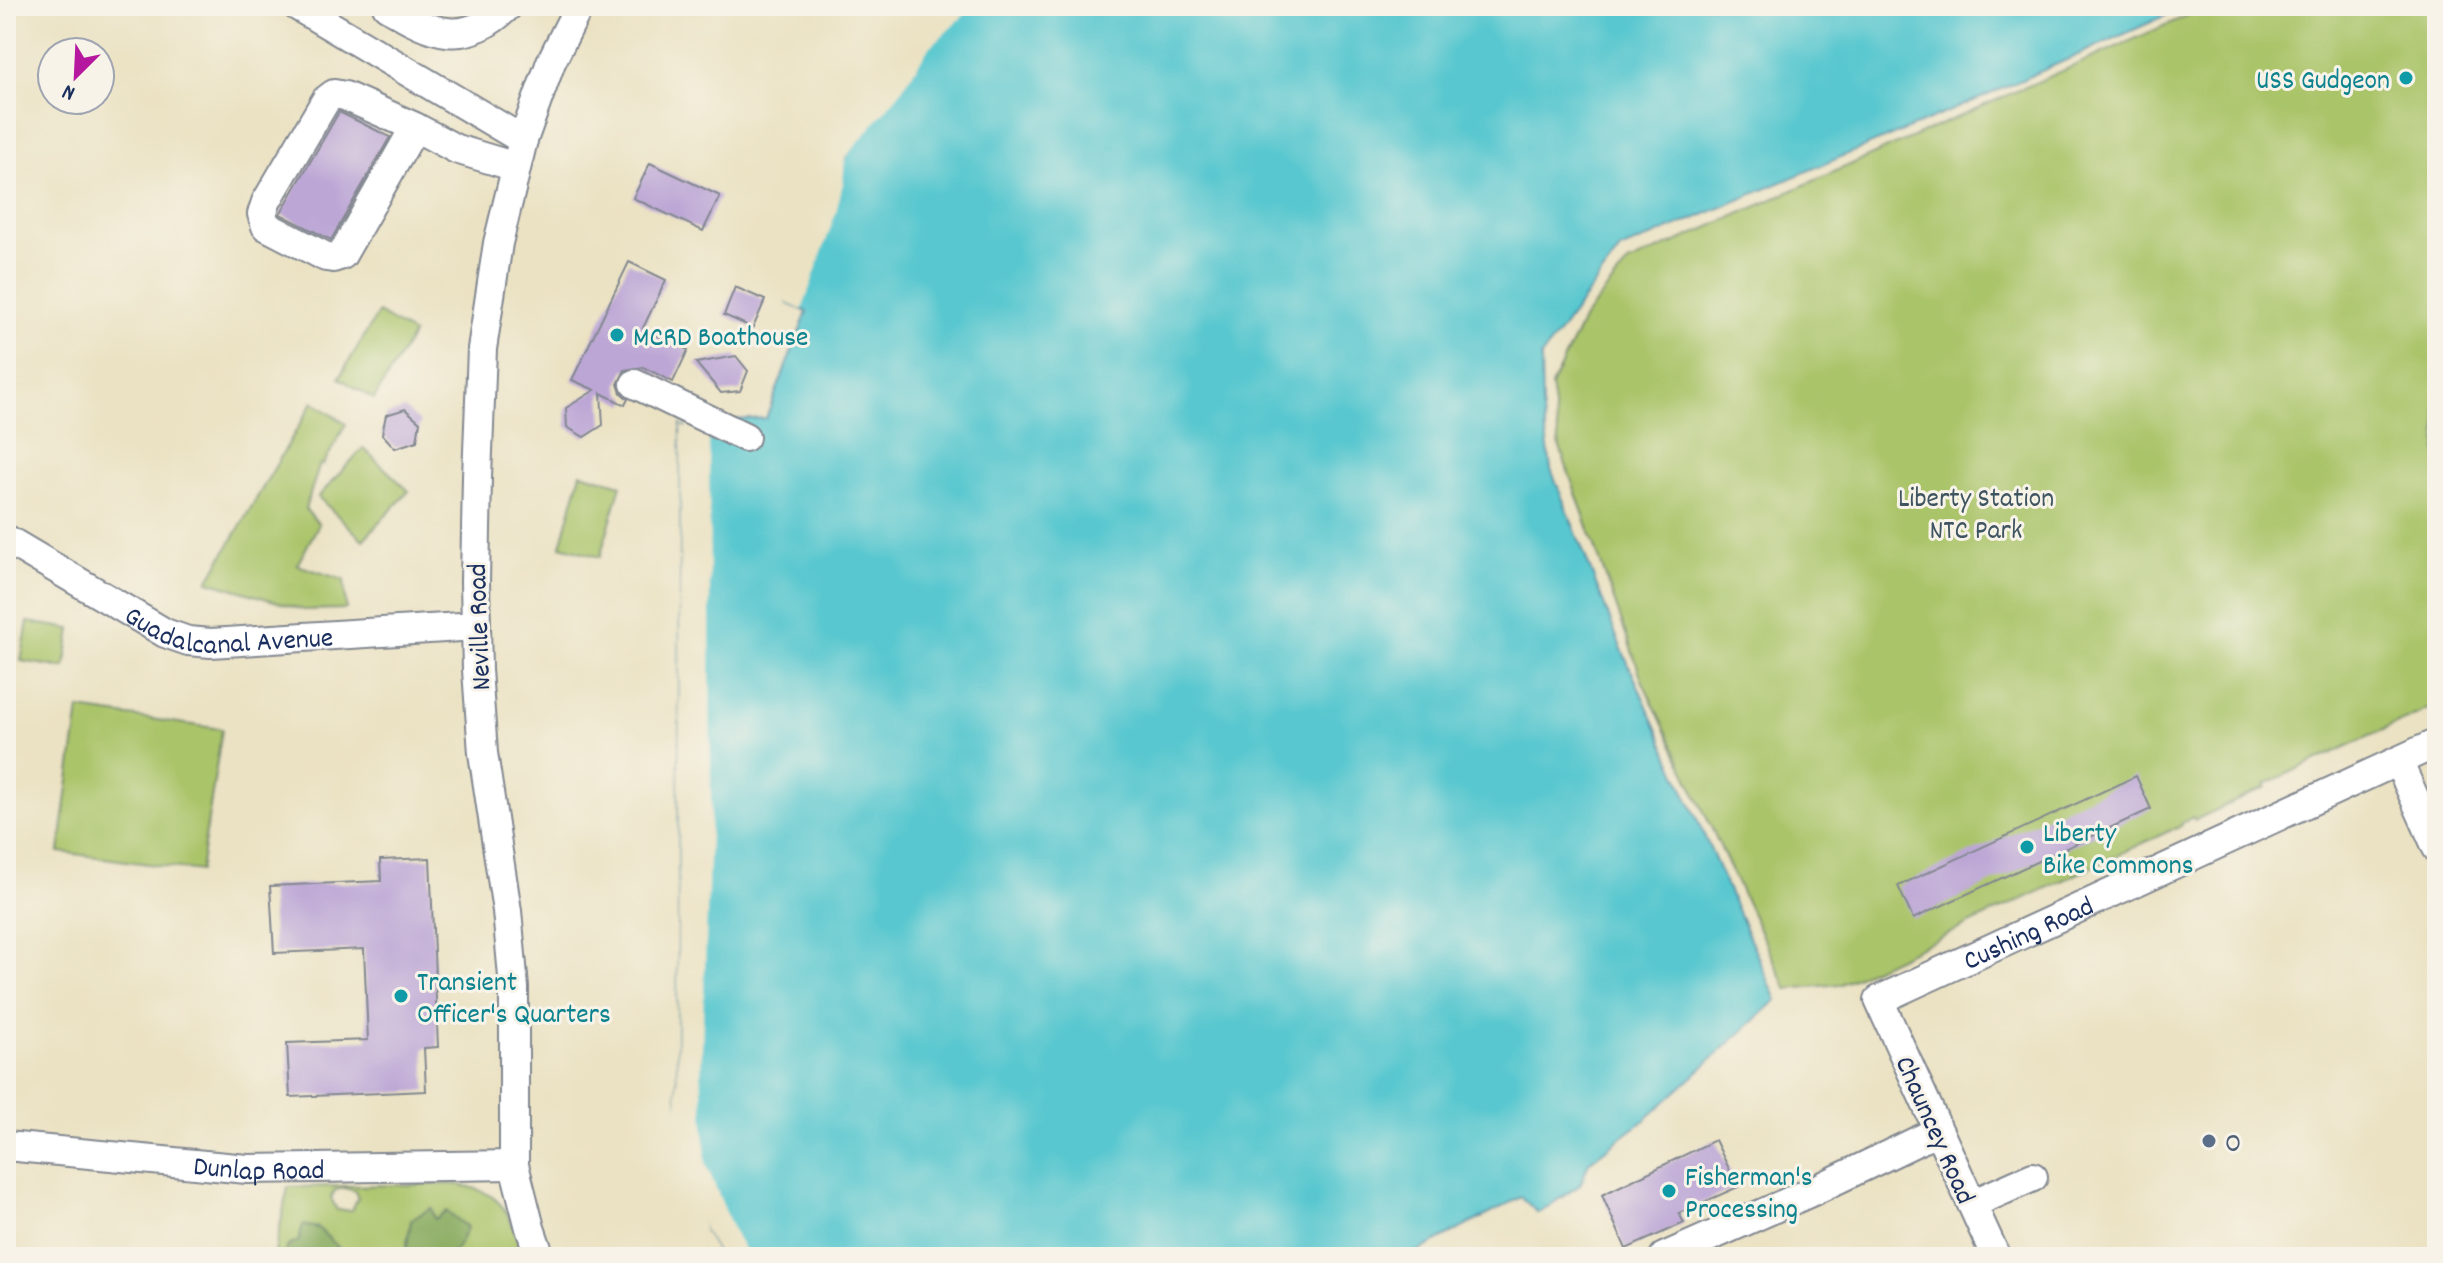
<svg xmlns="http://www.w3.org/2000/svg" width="2443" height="1263" font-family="Dekko,sans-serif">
	<rect width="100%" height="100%" fill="#f7f3e8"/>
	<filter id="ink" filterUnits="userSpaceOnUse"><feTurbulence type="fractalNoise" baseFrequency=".0125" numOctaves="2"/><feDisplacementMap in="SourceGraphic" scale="16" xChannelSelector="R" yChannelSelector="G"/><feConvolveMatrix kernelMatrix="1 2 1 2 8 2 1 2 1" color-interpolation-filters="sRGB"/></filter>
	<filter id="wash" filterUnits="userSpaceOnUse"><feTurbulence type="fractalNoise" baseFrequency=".006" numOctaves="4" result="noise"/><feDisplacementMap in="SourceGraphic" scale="32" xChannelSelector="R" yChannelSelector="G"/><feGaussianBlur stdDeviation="1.8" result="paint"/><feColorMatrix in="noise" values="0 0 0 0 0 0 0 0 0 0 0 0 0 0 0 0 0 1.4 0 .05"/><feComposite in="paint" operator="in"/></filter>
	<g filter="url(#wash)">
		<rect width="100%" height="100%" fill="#ebe2c3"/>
		<g fill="#aac469" stroke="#627a64" stroke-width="2" fill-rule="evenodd">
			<path d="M2209,6h228v699l-172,79 1,3 -71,33 -2,-3 -11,5v3l-341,159 -54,5 -144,-307 -83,-234 -9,-62 33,-68 44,-55z"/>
			<path d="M378,313l35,21 -39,65 -35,-21z"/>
			<path d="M313,402l33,22 -23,41 -3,-1 -15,45 14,15 -22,41 47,15 2,29 -42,1 -96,-29z"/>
			<path d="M363,448l46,43 -46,49 -45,-43z"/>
			<path d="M581,473l40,12 -21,72 -39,-11z"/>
			<path d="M28,622l43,7 -6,39 -44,-7z"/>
			<path d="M79,709l143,20 -22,142 -141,-19z"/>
			<path d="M454,1184c49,6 57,30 69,73h-80l13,-8 -21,-30 -3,-10 -26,41 10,7h-81l3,-9 -40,-6 -10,4 -5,11h-9l14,-70zM345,1188l10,3 3,8 -7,11h-14l-6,-12 4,-8z"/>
		</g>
		<g fill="#87aa5d" stroke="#516c5e" stroke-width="2">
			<path d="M431,1208l4,11 12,-8 20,16c-3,7 -7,18 -12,23 -13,12 -36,9 -49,0l5,-30z"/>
			<path d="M303,1225l15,3 21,20 -4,9h-52l5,-11 10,-4z"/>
		</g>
		<path fill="#59c7cf" stroke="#3a7b96" stroke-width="2" d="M963,6h1224l-206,92 -361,152 -79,107 1,49 9,63 69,176 157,355 -131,119 -57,43 -9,23 -42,28 -17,-16 -114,60h-687l-15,-25 -28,-135 4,-672 5,3 2,-5 78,-5 41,-106 -20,-9 58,-145 38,-63z"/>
		<g fill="#ebe2c3">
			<path d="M957,6h17l-45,42 -31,47 -53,63 -2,25 -7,29 -34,98 -15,-7 -3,-3 8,-34 49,-110 39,-63 48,-60z"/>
			<path d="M688,423l21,12 2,369 -10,268 5,92 28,68 15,25h-29l-15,-25 -22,-65 -6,-70 4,-672 5,3z"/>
		</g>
		<g id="blocks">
			<g fill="#bca6d5">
				<path d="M339,112l51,25 -59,103 -51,-26z"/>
				<path d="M650,163l70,33 -17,35 -70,-33z"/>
				<path d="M629,262l37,18 -23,48 45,22 -15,32 -30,-15 -18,3 -7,14 3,9 7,6 -3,6 -24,-12 2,32 -19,12 -17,-10 -1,-19 29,-18 -23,-10z"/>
				<path d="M735,287l30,13 -12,28 -29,-13z"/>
				<path d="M736,356l12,15 -8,20 -19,2 -25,-30z"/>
				<path d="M405,409l15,13 -3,19 -22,7 -13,-14 4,-19z"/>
				<path d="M2136,776l15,33 -238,110 -15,-33z"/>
				<path d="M430,858l8,189 -14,1 2,43 -136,6 -3,-54 81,-3 -4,-91 -90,4 -4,-67 111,-5 -1,-21z"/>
				<path d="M1715,1140l23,47 -59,26 5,10 -58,26 -24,-54z"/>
			</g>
		</g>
	</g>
	<g filter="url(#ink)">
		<use href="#blocks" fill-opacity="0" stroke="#838890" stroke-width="2"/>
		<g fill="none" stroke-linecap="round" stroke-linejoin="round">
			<defs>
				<g id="minor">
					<path d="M297,6l226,134"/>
					<path d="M387,6c46,28 78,42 121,0"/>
					<path d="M415,127l-73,128 -9,3 -7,-1 -60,-31 -4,-12 4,-12 60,-102 8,-6 11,2 70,31 41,22 60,18"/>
					<path d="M635,384l110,53"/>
					<path id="s1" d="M6,539l159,94 23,8 23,2 265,-17"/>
					<path d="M2398,761l39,87"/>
					<path id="s2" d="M6,1146l241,23 267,-4"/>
					<path d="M1972,1204l61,-27"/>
					<path d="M540,1257l-10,-29 -16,-63v-177l-7,-77 -24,-158 -6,-83 -2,-88 2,-105 5,-128 16,-106 25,-103 28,-78 28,-56"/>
					<path d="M1664,1257l149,-66 125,-60"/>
					<path id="s3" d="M1996,1257l-117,-257 558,-257"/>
				</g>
			</defs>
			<use href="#minor" stroke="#838890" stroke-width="32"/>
			<use href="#minor" stroke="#fff" stroke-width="28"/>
		</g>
	</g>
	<g fill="#0f9aa8" stroke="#f7f3e8" stroke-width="3">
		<circle cx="2406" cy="78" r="8"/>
		<circle cx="617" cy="335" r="8"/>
		<circle cx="2027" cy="847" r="8"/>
		<circle cx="401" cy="996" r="8"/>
		<circle cx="1669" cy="1191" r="8"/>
	</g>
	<circle fill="#5c6f8a" stroke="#f7f3e8" stroke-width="3" cx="2209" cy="1141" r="8"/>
	<g text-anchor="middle" stroke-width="6" stroke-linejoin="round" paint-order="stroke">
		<g font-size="28" fill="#0d838f" stroke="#f7f3e8" text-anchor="start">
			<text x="2390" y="88" text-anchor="end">USS Gudgeon</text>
			<text x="633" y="345">MCRD Boathouse</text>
			<text x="2043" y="841">Liberty<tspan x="2043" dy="32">Bike Commons</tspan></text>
			<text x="417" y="990">Transient<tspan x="417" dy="32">Officer's Quarters</tspan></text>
			<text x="1685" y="1185">Fisherman's<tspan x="1685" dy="32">Processing</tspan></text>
		</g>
		<g font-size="28" fill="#3f5461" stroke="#f7f3e8">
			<text x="1976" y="506">Liberty Station<tspan x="1976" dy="32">NTC Park</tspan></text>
		</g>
		<g font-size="28" fill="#1b2f5e" stroke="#f7f3e8">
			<text dy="10" stroke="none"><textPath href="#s1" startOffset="248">Guadalcanal Avenue</textPath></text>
			<text transform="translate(477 627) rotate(-92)" y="10">Neville Road</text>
			<text dy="10" stroke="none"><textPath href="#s3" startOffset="446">Cushing Road</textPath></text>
			<text transform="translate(1937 1129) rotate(66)" y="10">Chauncey Road</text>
			<text dy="10" stroke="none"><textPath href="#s2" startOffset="254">Dunlap Road</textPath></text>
		</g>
		<g font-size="28" fill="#4e5e75" stroke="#f7f3e8" text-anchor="start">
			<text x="2225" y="1151">O</text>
		</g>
	</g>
	<rect width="2443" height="1263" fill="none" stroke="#f7f3e8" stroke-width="32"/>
	<g transform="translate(76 76) rotate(204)"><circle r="38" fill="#f7f3e8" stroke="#9fa5b1" stroke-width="2"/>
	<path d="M0-6L14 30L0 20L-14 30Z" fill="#b5179e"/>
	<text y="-12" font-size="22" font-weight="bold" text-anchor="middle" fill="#1b2f5e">N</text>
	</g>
</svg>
